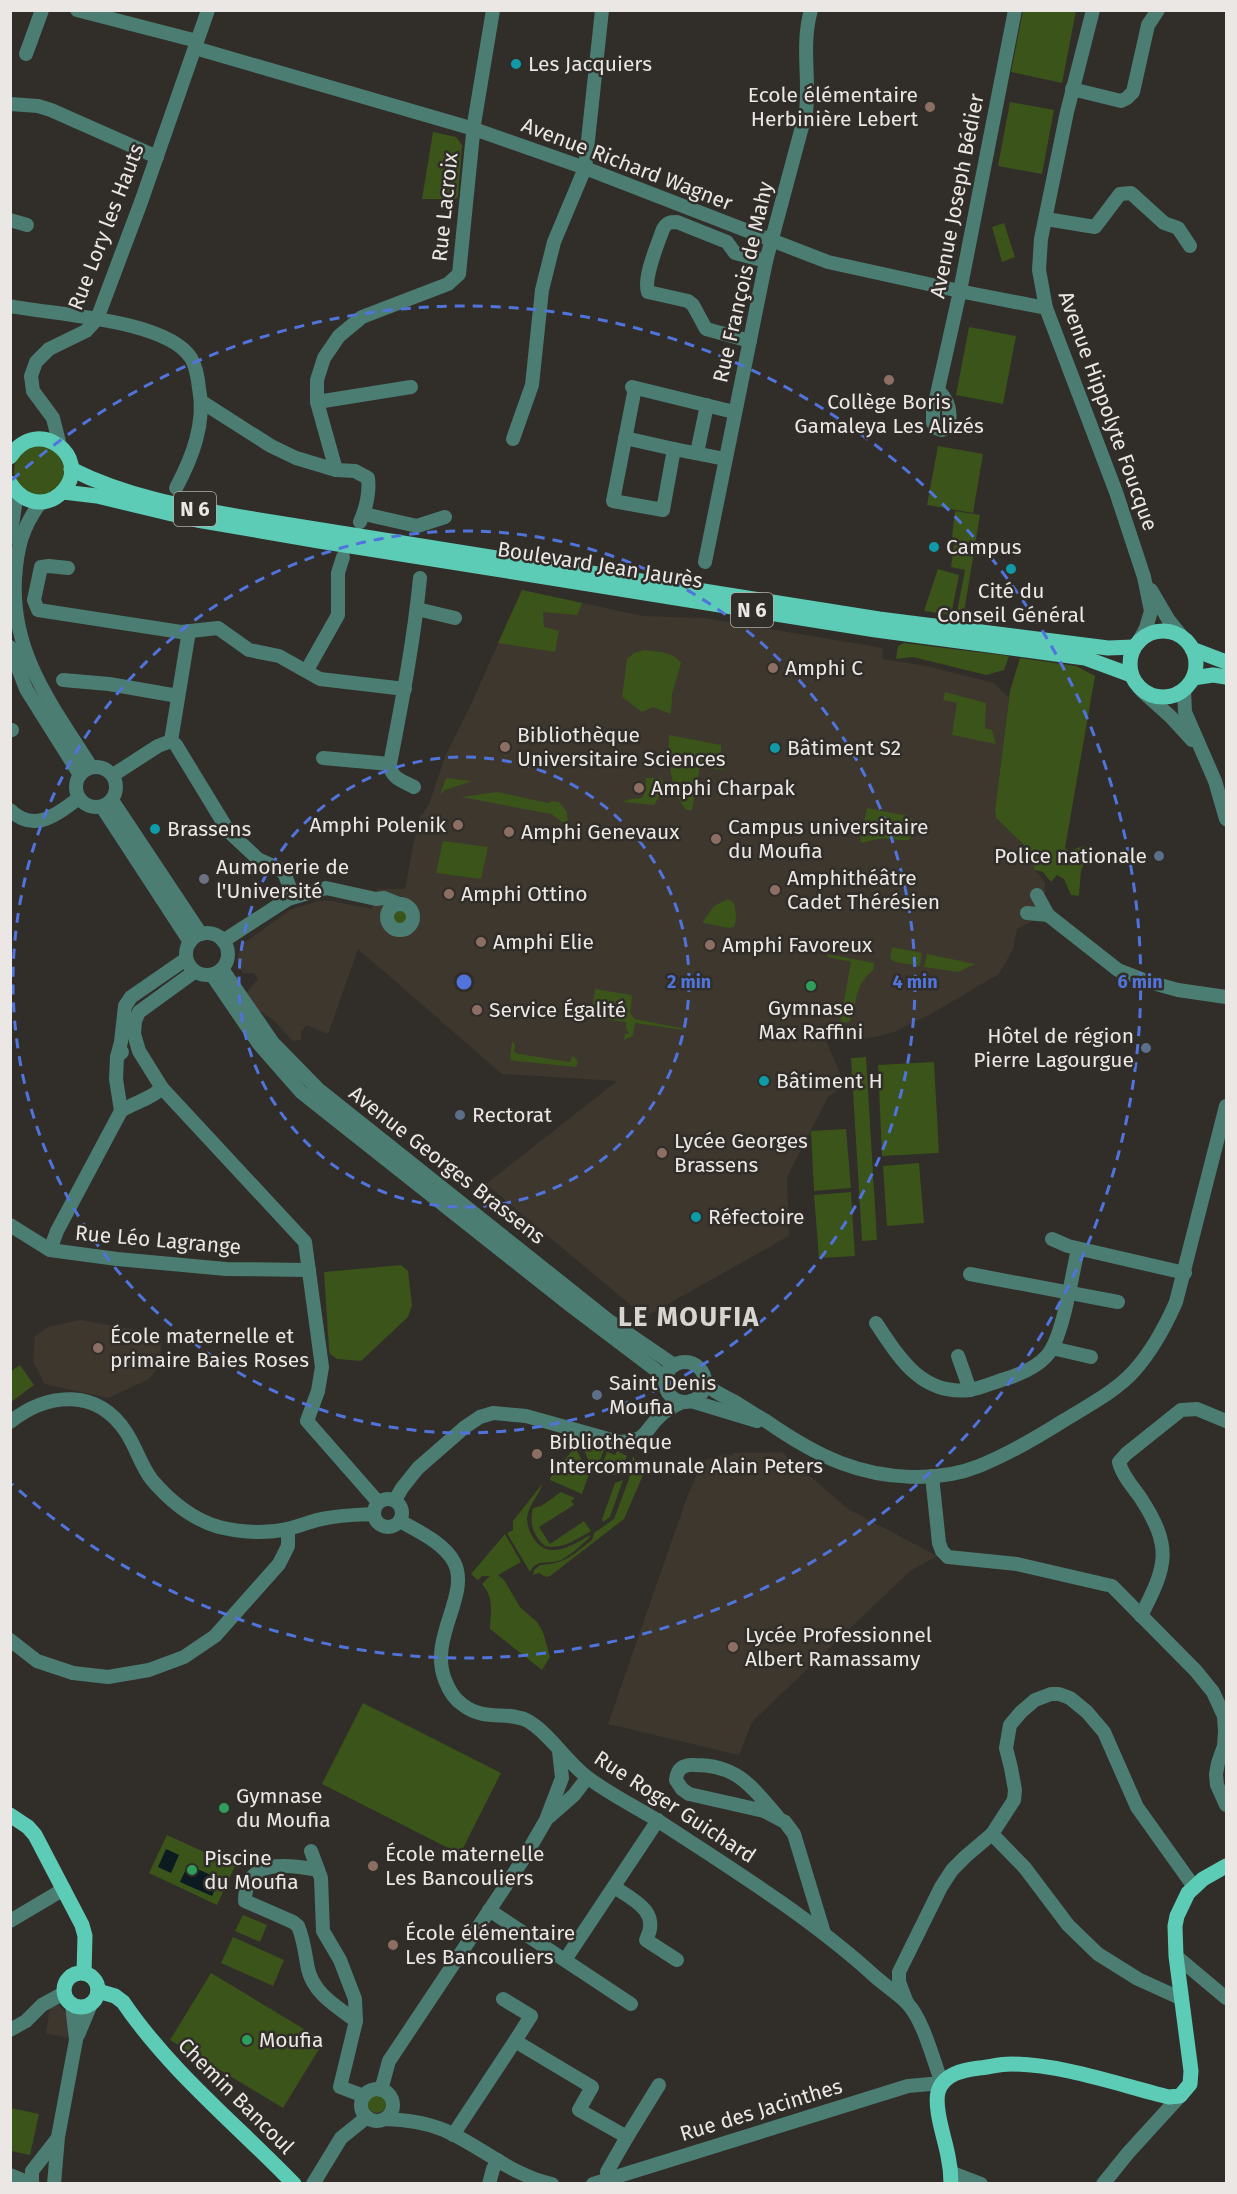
<svg xmlns="http://www.w3.org/2000/svg" width="1237" height="2194" font-family="'Fira Sans',sans-serif">
	<rect width="100%" height="100%" fill="#312d29"/>
	<g fill="#3e372e">
		<path d="M522,590l121,26 61,2 179,30 -1,11 45,7 67,17 15,15 -14,112 1,8 28,27 11,24 10,14 1,37 -13,1 -16,8 -4,20 -14,25 -70,41 -35,17 -18,5 -23,3 -14,-2 -17,-7 23,54 -17,12 -41,80 2,59 -144,81 -159,-133 131,-103 -115,-7 -144,-125 -30,85 -22,-9 -5,8v7l-8,1 -20,-21 -31,-22 16,-19 -4,-6h-11l-6,-13 4,-15 49,-35 28,-9h14l40,8 5,-20h28l13,-69 11,-16 17,-50 26,-52z"/>
		<path d="M80,1320l81,14v30l-12,15 -41,19 -63,-14 -12,-23 2,-25 13,-9z"/>
		<path d="M782,1452l66,57 89,47 -27,15 -158,151 -13,33 -131,-31 78,-224 16,-39 23,-7 7,2 1,-3z"/>
		<path d="M56,2005h3l9,11 2,8 -3,14 -21,-5 4,-25z"/>
	</g>
	<g fill="#3a5419">
		<path d="M1023,11h53l-14,72 -51,-11z"/>
		<path d="M1010,102l44,8 -12,64 -44,-8z"/>
		<path d="M433,132l23,5 6,8 -4,52 -3,2h-33z"/>
		<path d="M1004,223l11,34 -13,5 -10,-35z"/>
		<path d="M969,327l47,9 -13,68 -47,-9z"/>
		<circle cx="39" cy="471" r="25"/>
		<path d="M938,446l45,8 -10,59 -46,-8z"/>
		<path d="M955,511l25,4 -17,103 -7,-1 9,-47 -14,-3 4,-29 -3,-1z"/>
		<path d="M938,569l21,6 -8,40 -27,-4z"/>
		<path d="M522,590l60,13 -5,12 -34,-3 1,15 15,4 -4,21 -57,-9z"/>
		<path d="M904,643l105,13 -5,14 -18,5 -73,-18 -17,2 2,-13z"/>
		<path d="M644,650c14,2 28,1 37,13l-9,31 -1,20 -18,-7 -11,5 -20,-15 5,-38 7,-6z"/>
		<path d="M1020,658l56,8 19,10 -30,172 4,3 14,-5 9,3 -11,21 -2,26 -8,-1 -7,-16 -7,-4 -6,7 -8,-10 -8,-2 -11,-25 -28,-27 -1,-8 15,-119z"/>
		<path d="M945,692l41,11 -1,25 7,2 4,14 -44,-9 5,-32 -14,-3z"/>
		<path d="M669,735l52,10v8l5,4 -3,13 -23,-4 -8,44h-6c-16,-22 -18,-49 -17,-75z"/>
		<path d="M446,778l26,3 -27,9 -5,5z"/>
		<path d="M646,778h15l4,10 -11,17 -32,-3 9,-3 11,-1 3,-6z"/>
		<path d="M497,792l51,11 4,-2 7,1 8,10 1,12h-3l-14,-10 -90,-17z"/>
		<path d="M867,808l41,8 5,4 -3,19c-7,3 -13,0 -21,0 -9,-1 -17,1 -26,4l-3,-2z"/>
		<path d="M443,841l45,6 -7,32 -45,-6z"/>
		<path d="M728,899l6,4c2,9 3,16 0,24l-6,1 -24,-5 -1,-2 11,-15z"/>
		<circle cx="400" cy="918" r="9"/>
		<path d="M892,947l30,6 -2,13 -26,-4 -4,-4z"/>
		<path d="M827,954l47,9v6c-22,19 -15,33 -25,53l-9,1 11,-61 -23,-5z"/>
		<path d="M927,954l48,10 -17,8 -34,-5z"/>
		<path d="M595,989l36,6 1,2 -2,16 5,6 50,10 -2,1 -48,-7 -2,13 -9,4 1,-6h4l-3,-6v-6l-35,-5z"/>
		<path d="M512,1041l3,4 -1,7 5,2 51,8 2,-6 3,1 3,6 -2,4 -61,-6 -5,-2z"/>
		<path d="M866,1057l11,183 -15,1 -11,-183z"/>
		<path d="M934,1062l5,91 -57,3 -4,-91z"/>
		<path d="M846,1129l5,59 -37,3 -3,-60z"/>
		<path d="M919,1163l5,60 -37,3 -4,-60z"/>
		<path d="M851,1192l4,64 -36,2 -5,-63z"/>
		<path d="M401,1265l7,6 4,34 -4,12 -47,44 -24,-2 -7,-5 -1,-5 -5,-77z"/>
		<path d="M20,1365l14,20 -23,17v-31z"/>
		<path d="M589,1442l16,5 -9,24 -5,-4 -8,-20z"/>
		<path d="M575,1447l14,27 -7,20 -32,-14v-2z"/>
		<path d="M617,1451l10,5 -7,15 -5,4 -16,-3 8,-20 8,3z"/>
		<path d="M633,1456l10,19 -19,44 -74,57 -4,1 -7,-4 -6,2 1,-5 6,-5c25,-1 33,-10 52,-25l2,-7 20,-14 15,-40z"/>
		<path d="M623,1480l-13,37 -7,5 -1,-3 13,-36z"/>
		<path d="M543,1483c-4,12 -14,21 -16,35 0,6 2,12 5,18 15,26 39,10 58,-1l-1,3c-9,8 -18,17 -28,22 -12,5 -25,-2 -31,12l-23,-39 6,-3v-9z"/>
		<path d="M561,1492l14,6 -4,3 3,4 -35,22 11,17 34,-23 7,10c-14,8 -29,19 -46,15 -12,-11 -16,-22 -12,-38l8,-2z"/>
		<path d="M505,1534l16,28 -23,13 6,5 16,27 17,15 6,10 7,25 -8,13 -52,-41c0,-17 5,-30 -8,-45l8,-8h-8l-4,4 -7,-6z"/>
		<path d="M363,1703l138,70 -41,81 -138,-70z"/>
		<path d="M167,1835l68,31 -18,39 -68,-32z"/>
		<path d="M243,1915l24,10 -7,17 -25,-11z"/>
		<path d="M233,1937l51,23 -11,26 -52,-23z"/>
		<path d="M211,1973l113,68 -41,67 -113,-68z"/>
		<circle cx="377" cy="2104" r="9"/>
		<path d="M11,2108l28,6 -9,41 -19,-4z"/>
	</g>
	<g fill="#0c1a22">
		<path d="M166,1849l13,6 -8,18 -13,-6z"/>
		<path d="M188,1865l32,14 -8,17 -32,-14z"/>
	</g>
	<g fill="none" stroke-linecap="round" stroke-linejoin="round">
		<g stroke="#4b7d72" stroke-width="14">
			<path d="M77,10l120,31"/>
			<path d="M1093,10l-26,102 -26,127 -2,31 7,38 70,184 28,85 7,34 -5,17 -6,11"/>
			<path d="M195,48l279,81 111,39 243,94 141,31 77,15"/>
			<path d="M26,54l16,-44"/>
			<path d="M1072,89l49,12 6,-3 6,-6 15,-67 10,-15"/>
			<path d="M10,104l28,2 13,4 106,47"/>
			<path d="M1046,219l49,8 25,-33 11,-1 33,30 14,5 12,18"/>
			<path d="M10,220l17,5"/>
			<path d="M10,306c44,9 156,13 181,52 5,8 7,21 8,30 7,35 -7,70 -23,100"/>
			<path d="M750,341l-44,-12 -13,-24 -5,-4 -40,-9c-5,-15 10,-48 15,-63 4,-7 7,-7 14,-7l50,20 8,11 31,8"/>
			<path d="M632,387l102,25"/>
			<path d="M635,388l-22,113 50,9 11,-61 51,10"/>
			<path d="M938,390c11,11 14,23 10,37l-6,3 -6,-2 -3,-5v-11l27,-121 55,-281"/>
			<path d="M202,402l69,44 25,12 40,12 19,1 13,7c2,16 -2,30 -8,44"/>
			<path d="M317,402l94,-15"/>
			<path d="M625,438l49,11"/>
			<path d="M513,439l19,-54 10,-95 12,-48 31,-74 17,-158"/>
			<path d="M60,446l-7,-28 -20,-27 -2,-15 5,-14 13,-13 37,-18 11,-12 44,-117 67,-192"/>
			<path d="M697,453l10,-48"/>
			<path d="M336,470l-19,-68v-22l7,-22 15,-22 23,-19 86,-33 11,-10 15,-150 19,-114"/>
			<path d="M41,502c-19,25 -24,46 -26,77 -4,76 38,127 76,188"/>
			<path d="M364,514l53,12 28,-9"/>
			<path d="M10,538l7,-45"/>
			<path d="M705,562l61,-301 40,-149c4,-35 -5,-67 5,-102"/>
			<path d="M68,568l-19,-2 -8,1 -7,33 4,10 143,22 37,-4 31,22 30,6 41,23 85,10"/>
			<path d="M1151,590l17,29 15,19"/>
			<path d="M417,609l38,9"/>
			<path d="M10,647l16,42 54,86"/>
			<path d="M307,670l31,-55v-42l5,-16"/>
			<path d="M63,680l46,4 69,12"/>
			<path d="M1184,690l1,22 30,69 11,38"/>
			<path d="M1142,691l29,26 21,23"/>
			<path d="M10,730h2"/>
			<path d="M171,741l5,4 53,87 29,27 22,10 5,6 8,21"/>
			<path d="M171,741l18,-110"/>
			<path d="M323,758l67,6c0,14 13,17 24,23"/>
			<path d="M390,764c12,-62 24,-124 30,-186"/>
			<circle cx="96" cy="787" r="20"/>
			<path d="M113,775l45,-29 13,-5"/>
			<path d="M112,800l89,134"/>
			<path d="M102,807l88,135"/>
			<path d="M10,810c25,24 47,4 69,-12"/>
			<path d="M1037,895l11,20 70,55 31,12 29,8 48,7"/>
			<circle cx="400" cy="917" r="13"/>
			<path d="M1027,913l21,2"/>
			<circle cx="207" cy="954" r="21"/>
			<path d="M223,941l65,-42 38,-11 50,11 8,-1 15,6"/>
			<path d="M222,969l51,74 45,46 290,231 66,45"/>
			<path d="M194,972l-55,40 -4,9 -1,13 5,17 23,37 143,154 17,125 -4,24 -11,30 71,81"/>
			<path d="M212,975l47,69 42,48 269,213 95,72"/>
			<path d="M117,1057l4,-15 4,-36 6,-9 55,-38"/>
			<path d="M121,1111l-5,-32 1,-22 5,-5"/>
			<path d="M10,1225l40,25 67,9 109,10 83,1"/>
			<path d="M1052,1239l16,7 117,27"/>
			<path d="M50,1250l7,-19 64,-120c14,-9 30,-12 41,-23"/>
			<path d="M970,1274l148,28"/>
			<path d="M876,1323c23,34 45,73 94,67 12,-2 24,-8 35,-11 16,-5 37,-14 46,-29 13,-21 21,-75 27,-101"/>
			<path d="M1052,1348l39,9"/>
			<path d="M958,1356l12,34"/>
			<circle cx="685" cy="1382" r="20"/>
			<path d="M705,1383c8,9 19,13 30,19 10,6 20,13 31,19 23,16 49,32 75,42 42,16 96,20 138,3 30,-12 57,-28 84,-45 24,-15 52,-29 71,-50 18,-20 31,-44 42,-69l50,-196"/>
			<path d="M691,1401l66,20"/>
			<path d="M10,1422c38,-30 87,-34 116,10 10,15 15,34 26,48 18,21 39,39 67,47 21,5 46,7 68,2 13,-3 26,-9 40,-11 15,-3 30,-3 45,-4"/>
			<path d="M932,1476l7,67 3,8 6,6 69,7 95,22 84,85 17,21 11,24 1,15 -1,15 -6,17 -2,11 1,11 9,20"/>
			<circle cx="388" cy="1513" r="14"/>
			<path d="M395,1500l7,-12 16,-20 47,-41 15,-10 13,-4 33,3 93,26c30,-1 24,-11 42,-27 6,-6 14,-9 21,-13"/>
			<path d="M400,1521c18,10 44,22 54,41 17,33 -26,75 -9,118 4,11 9,19 18,25 22,17 44,5 65,16 20,11 39,41 59,56 22,17 49,30 73,45 72,47 146,93 210,150 10,10 30,23 38,32 16,18 25,56 34,79l-34,3 -315,98"/>
			<path d="M1141,1616c26,-51 32,-68 -1,-119 -8,-11 -18,-22 -21,-35l7,-8 55,-44 16,-1 29,12"/>
			<path d="M10,1640l27,21 36,12 35,4 41,-7 35,-13 31,-21 64,-72 9,-18v-17"/>
			<path d="M549,1817l25,-22 13,-17"/>
			<path d="M778,1817c-26,-30 -40,-52 -83,-52 -12,-1 -18,4 -19,15l6,9 7,5 75,17 21,11 9,12 30,99"/>
			<path d="M992,1834l33,34 43,57 30,29 40,25 44,20"/>
			<path d="M311,1851l10,27 2,53 17,29 15,39 1,22 -16,66 24,9"/>
			<path d="M318,1870c-30,-6 -73,-12 -73,31l48,21 5,4c6,14 7,28 10,43 6,25 28,37 48,52"/>
			<path d="M614,1887c20,13 47,25 32,53l31,20"/>
			<path d="M489,1910l142,94"/>
			<path d="M10,1921l54,-32"/>
			<path d="M1176,1956l50,42"/>
			<path d="M565,1960l93,-140"/>
			<path d="M503,1999l28,17 -16,25"/>
			<path d="M907,2003l-8,-21v-10l42,-85 11,-17 14,-14 26,-22 22,-34 1,-10 -4,-22 -5,-20 4,-23 11,-13 14,-12 16,-6h8l11,4 17,14 17,20 33,75 57,80"/>
			<path d="M10,2030l16,-9 16,-16 22,-12"/>
			<path d="M78,2035l13,-31"/>
			<circle cx="377" cy="2105" r="16"/>
			<path d="M381,2090l8,-29 135,-203 22,-38 16,-42 -3,-27"/>
			<path d="M385,2119c21,1 39,3 59,11 37,16 68,46 108,54"/>
			<path d="M453,2135l62,-94 77,46 -13,23 48,27 -20,35 2,7"/>
			<path d="M627,2137l32,-52"/>
			<path d="M950,2172l31,12"/>
			<path d="M10,2175l22,9"/>
			<path d="M32,2184v-13l25,-32"/>
			<path d="M54,2184l4,-47 18,-97 -4,-35"/>
			<path d="M313,2184l28,-46 26,-21"/>
			<path d="M489,2184l4,-15 5,-9"/>
			<path d="M1103,2184l25,-31 52,-57"/>
		</g>
		<g stroke="#5dccb6" stroke-width="15">
			<path d="M10,457c27,-43 82,0 54,33 -6,7 -14,12 -24,12 -13,0 -23,-8 -30,-19"/>
			<path d="M71,469c53,27 113,38 170,48l638,102 229,29 26,-1"/>
			<path d="M63,492l34,4 100,24 122,21 557,89 209,28 46,17"/>
			<circle cx="1163" cy="664" r="33"/>
			<path d="M1192,649l34,13"/>
			<path d="M1193,678l20,-3 13,2"/>
			<path d="M10,1815l18,12 7,8 47,90 3,11 -1,37"/>
			<circle cx="81" cy="1990" r="17"/>
			<path d="M98,1991l17,5 8,6c47,69 113,122 171,182"/>
			<path d="M951,2184c0,-10 -1,-19 -3,-28 -3,-17 -14,-47 -10,-64 5,-18 25,-22 41,-24 10,-1 21,-4 32,-4 50,0 109,21 158,33l11,-1 10,-12 1,-13 -15,-115 -1,-30 2,-10 11,-23 15,-14 23,-13"/>
		</g>
	</g>
	<g fill="none" stroke="#5074db" stroke-width="3" stroke-dasharray="10 8">
		<circle cx="464" cy="982" r="225"/>
		<circle cx="464" cy="982" r="451"/>
		<path d="M12 480A676 676 0 1 1 12 1484"/>
	</g>
	<g fill="#0f9aa8" stroke="#312d29" stroke-width="2">
		<circle cx="516" cy="64" r="6"/>
		<circle cx="934" cy="547" r="6"/>
		<circle cx="1011" cy="569" r="6"/>
		<circle cx="775" cy="748" r="6"/>
		<circle cx="155" cy="829" r="6"/>
		<circle cx="764" cy="1081" r="6"/>
		<circle cx="696" cy="1217" r="6"/>
	</g>
	<g fill="#8d6e63" stroke="#312d29" stroke-width="2">
		<circle cx="930" cy="107" r="6"/>
		<circle cx="889" cy="380" r="6"/>
		<circle cx="773" cy="668" r="6"/>
		<circle cx="505" cy="747" r="6"/>
		<circle cx="639" cy="788" r="6"/>
		<circle cx="458" cy="825" r="6"/>
		<circle cx="509" cy="832" r="6"/>
		<circle cx="716" cy="839" r="6"/>
		<circle cx="775" cy="890" r="6"/>
		<circle cx="449" cy="894" r="6"/>
		<circle cx="481" cy="942" r="6"/>
		<circle cx="710" cy="945" r="6"/>
		<circle cx="477" cy="1010" r="6"/>
		<circle cx="662" cy="1153" r="6"/>
		<circle cx="98" cy="1348" r="6"/>
		<circle cx="537" cy="1454" r="6"/>
		<circle cx="733" cy="1647" r="6"/>
		<circle cx="373" cy="1866" r="6"/>
		<circle cx="393" cy="1945" r="6"/>
	</g>
	<g fill="#5c6f8a" stroke="#312d29" stroke-width="2">
		<circle cx="1159" cy="856" r="6"/>
		<circle cx="1146" cy="1048" r="6"/>
		<circle cx="460" cy="1115" r="6"/>
		<circle cx="597" cy="1395" r="6"/>
	</g>
	<circle fill="#6b7280" stroke="#312d29" stroke-width="2" cx="204" cy="879" r="6"/>
	<g fill="#2e9e5b" stroke="#312d29" stroke-width="2">
		<circle cx="811" cy="986" r="6"/>
		<circle cx="224" cy="1808" r="6"/>
		<circle cx="192" cy="1870" r="6"/>
		<circle cx="247" cy="2040" r="6"/>
	</g>
	<g text-anchor="middle" stroke-width="5" stroke-linejoin="round" paint-order="stroke">
		<g fill="#312d29" stroke="#b2afad" stroke-width="1.5">
			<rect x="174" y="492" width="42" height="34" rx="4.5"/>
			<rect x="731" y="593" width="42" height="34" rx="4.5"/>
		</g>
		<g font-size="20" font-weight="bold" fill="#eae7e5">
			<text x="195" y="516">N 6</text>
			<text x="752" y="617">N 6</text>
		</g>
		<g font-size="21" fill="#eae7e5" stroke="#312d29" text-anchor="start">
			<text x="528" y="71">Les Jacquiers</text>
			<text x="918" y="102" text-anchor="end">Ecole élémentaire<tspan x="918" dy="24">Herbinière Lebert</tspan></text>
			<text x="889" y="409" text-anchor="middle">Collège Boris<tspan x="889" dy="24">Gamaleya Les Alizés</tspan></text>
			<text x="946" y="554">Campus</text>
			<text x="1011" y="598" text-anchor="middle">Cité du<tspan x="1011" dy="24">Conseil Général</tspan></text>
			<text x="785" y="675">Amphi C</text>
			<text x="517" y="742">Bibliothèque<tspan x="517" dy="24">Universitaire Sciences</tspan></text>
			<text x="787" y="755">Bâtiment S2</text>
			<text x="651" y="795">Amphi Charpak</text>
			<text x="446" y="832" text-anchor="end">Amphi Polenik</text>
			<text x="728" y="834">Campus universitaire<tspan x="728" dy="24">du Moufia</tspan></text>
			<text x="167" y="836">Brassens</text>
			<text x="521" y="839">Amphi Genevaux</text>
			<text x="1147" y="863" text-anchor="end">Police nationale</text>
			<text x="216" y="874">Aumonerie de<tspan x="216" dy="24">l'Université</tspan></text>
			<text x="787" y="885">Amphithéâtre<tspan x="787" dy="24">Cadet Thérésien</tspan></text>
			<text x="461" y="901">Amphi Ottino</text>
			<text x="493" y="949">Amphi Elie</text>
			<text x="722" y="952">Amphi Favoreux</text>
			<text x="811" y="1015" text-anchor="middle">Gymnase<tspan x="811" dy="24">Max Raffini</tspan></text>
			<text x="489" y="1017">Service Égalité</text>
			<text x="1134" y="1043" text-anchor="end">Hôtel de région<tspan x="1134" dy="24">Pierre Lagourgue</tspan></text>
			<text x="776" y="1088">Bâtiment H</text>
			<text x="472" y="1122">Rectorat</text>
			<text x="674" y="1148">Lycée Georges<tspan x="674" dy="24">Brassens</tspan></text>
			<text x="708" y="1224">Réfectoire</text>
			<text x="110" y="1343">École maternelle et<tspan x="110" dy="24">primaire Baies Roses</tspan></text>
			<text x="609" y="1390">Saint Denis<tspan x="609" dy="24">Moufia</tspan></text>
			<text x="549" y="1449">Bibliothèque<tspan x="549" dy="24">Intercommunale Alain Peters</tspan></text>
			<text x="745" y="1642">Lycée Professionnel<tspan x="745" dy="24">Albert Ramassamy</tspan></text>
			<text x="236" y="1803">Gymnase<tspan x="236" dy="24">du Moufia</tspan></text>
			<text x="385" y="1861">École maternelle<tspan x="385" dy="24">Les Bancouliers</tspan></text>
			<text x="204" y="1865">Piscine<tspan x="204" dy="24">du Moufia</tspan></text>
			<text x="405" y="1940">École élémentaire<tspan x="405" dy="24">Les Bancouliers</tspan></text>
			<text x="259" y="2047">Moufia</text>
		</g>
		<g font-size="21" fill="#eae7e5" stroke="#312d29">
			<text transform="translate(627 164) rotate(21)" y="7">Avenue Richard Wagner</text>
			<text transform="translate(957 196) rotate(-79)" y="7">Avenue Joseph Bédier</text>
			<text transform="translate(445 207) rotate(-84)" y="7">Rue Lacroix</text>
			<text transform="translate(106 227) rotate(-69)" y="7">Rue Lory les Hauts</text>
			<text transform="translate(743 282) rotate(-77)" y="7">Rue François de Mahy</text>
			<text transform="translate(1108 411) rotate(70)" y="7">Avenue Hippolyte Foucque</text>
			<text transform="translate(600 565) rotate(9)" y="7">Boulevard Jean Jaurès</text>
			<text transform="translate(447 1165) rotate(38)" y="7">Avenue Georges Brassens</text>
			<text transform="translate(158 1240) rotate(5)" y="7">Rue Léo Lagrange</text>
			<text transform="translate(675 1807) rotate(33)" y="7">Rue Roger Guichard</text>
			<text transform="translate(236 2096) rotate(45)" y="7">Chemin Bancoul</text>
			<text transform="translate(761 2110) rotate(-17)" y="7">Rue des Jacinthes</text>
		</g>
		<g font-size="27" font-weight="bold" letter-spacing="1.5" fill="#d8d4cf" stroke="#312d29">
			<text x="689" y="1326">LE MOUFIA</text>
		</g>
	</g>
	<circle cx="464" cy="982" r="9" fill="#5074db" stroke="#312d29" stroke-width="3"/>
	<g font-size="18" text-anchor="middle" font-weight="bold" fill="#5074db" stroke="#312d29" stroke-width="5" stroke-linejoin="round" paint-order="stroke">
		<text x="689" y="988">2 min</text>
		<text x="915" y="988">4 min</text>
		<text x="1140" y="988">6 min</text>
	</g>
	<rect width="1237" height="2194" fill="none" stroke="#eae7e5" stroke-width="24"/>
</svg>
